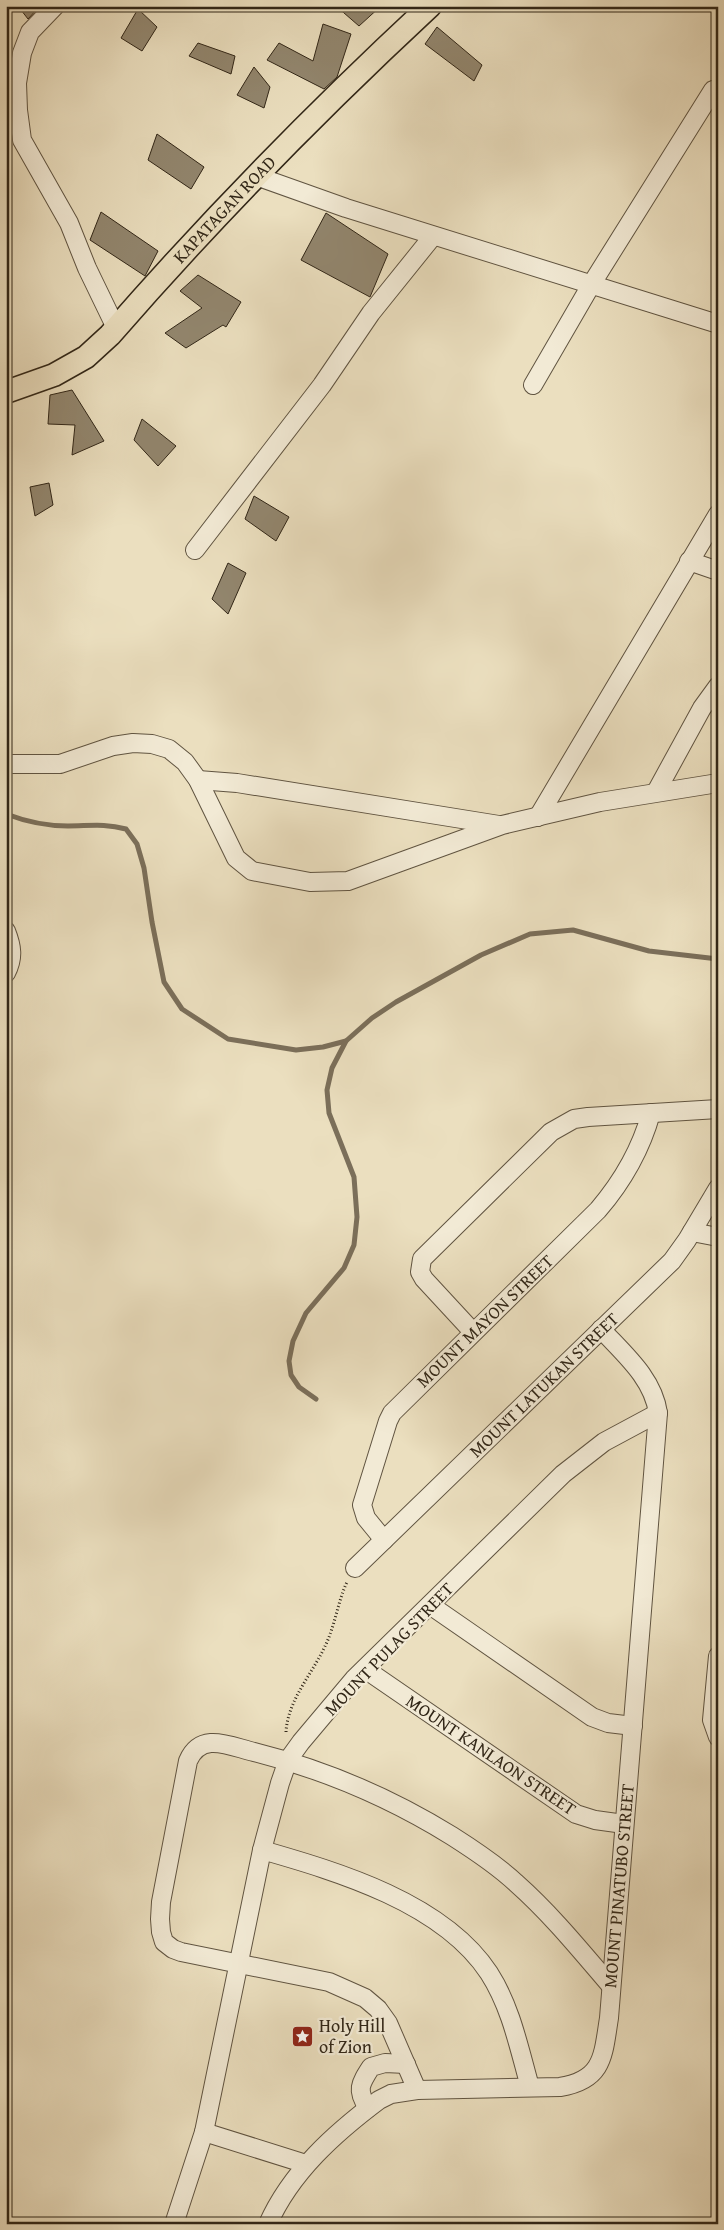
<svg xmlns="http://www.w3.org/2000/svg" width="724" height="2230" font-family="'Gentium Book Plus',serif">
	<rect width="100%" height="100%" fill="#ebdfbf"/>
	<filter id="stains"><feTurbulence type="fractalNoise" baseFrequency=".004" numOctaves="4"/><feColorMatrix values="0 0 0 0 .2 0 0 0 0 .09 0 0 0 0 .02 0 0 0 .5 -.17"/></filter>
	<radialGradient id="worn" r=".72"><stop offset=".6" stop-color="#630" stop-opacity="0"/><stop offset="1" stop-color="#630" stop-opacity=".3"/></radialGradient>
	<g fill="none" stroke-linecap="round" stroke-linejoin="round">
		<g stroke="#7b6f5a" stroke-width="5">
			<path d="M6,814c21,8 40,12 62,12 21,0 36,-3 58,3l11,15 7,24 8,54 12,60 18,27 46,30 68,11 27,-3 23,-6"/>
			<path d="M316,1399l-17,-12 -8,-12 -2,-14 4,-20 13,-28 38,-45 10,-23 3,-28 -3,-40 -25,-64 -2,-23 5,-22 14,-27 26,-23 24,-16 85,-47 49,-21 43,-4 76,21 69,8"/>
		</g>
	</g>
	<g fill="#92866e" stroke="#312617">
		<path d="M18,6h22l-12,13z"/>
		<path d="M336,6h45l-22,20z"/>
		<path d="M138,9l19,18 -15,24 -21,-13z"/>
		<path d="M323,24l28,10 -14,43 -13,12 -57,-29 12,-17 34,18z"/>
		<path d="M437,27l45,38 -8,16 -49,-37z"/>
		<path d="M198,43l37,13 -4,18 -42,-18z"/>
		<path d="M254,67l16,20 -6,21 -27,-13z"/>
		<path d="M157,134l47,33 -13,22 -43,-29z"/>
		<path d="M101,212l57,39 -13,25 -55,-36z"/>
		<path d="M326,213l62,41 -18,43 -69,-37z"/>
		<path d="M198,275l43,27 -15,25 -3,-2 -37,23 -21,-15 37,-25 -22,-17z"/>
		<path d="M72,390l32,51 -32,14 3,-30 -27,-1 2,-29z"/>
		<path d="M142,419l34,27 -18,20 -24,-26z"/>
		<path d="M49,483l4,22 -18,11 -5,-29z"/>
		<path d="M254,496l35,21 -13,24 -31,-22z"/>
		<path d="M228,563l18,10 -18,41 -16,-15z"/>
	</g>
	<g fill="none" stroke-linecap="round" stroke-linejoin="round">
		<defs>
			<g id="minor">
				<path d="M55,6l-25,26 -8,21 -5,30 1,27 4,30 47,83 18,45 29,60"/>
				<path d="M256,176l90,32 372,116"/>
				<path d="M533,385l58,-100 122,-195"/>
				<path d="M195,550l127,-165 49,-72 62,-77"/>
				<path d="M689,561l29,10"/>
				<path d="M6,764h54l53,-18 20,-3 19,1 17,5 16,13 13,18 38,78 16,13 58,11 38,-1 154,-56 98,-23 118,-19"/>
				<path d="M198,780l39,3 262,42"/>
				<path d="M656,792l46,-84 16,-22"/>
				<path d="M538,817l180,-303"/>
				<path d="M6,931c6,15 8,27 0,42"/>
				<path d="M692,1232l26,5"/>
				<path d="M473,1332l-49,-53 -4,-7 2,-13 129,-127 23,-13 14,-2 130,-8"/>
				<path d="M384,1540l-18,-22 -4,-13 26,-84 4,-8 206,-203c24,-28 43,-61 53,-97"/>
				<path d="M355,1568l317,-307 15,-21 31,-52"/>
				<path d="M430,1605l162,112 16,6 25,3"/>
				<path d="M718,1656l-6,64 6,17"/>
				<path d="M365,1669l211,145 19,6 29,4"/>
				<path d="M262,1850c77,22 181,53 227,123 22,34 30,75 41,114"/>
				<path d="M417,2090l-29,-67 -10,-14 -13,-11 -36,-16 -148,-30 -8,-3 -9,-7 -3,-10 -1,-13 1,-17 27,-141c13,-30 41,-15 66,-9 72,18 135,45 198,84 22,14 45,29 64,47 35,31 65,68 95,103"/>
				<path d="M368,2108c-12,-18 -8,-24 3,-41l14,-4 21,1"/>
				<path d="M204,2132l102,32"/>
				<path d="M174,2224l30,-92 58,-282 18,-67 8,-23 13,-18 53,-63 209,-205 41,-32 54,-29"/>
				<path d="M268,2224c23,-52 67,-91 111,-124l12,-6 26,-4 143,-3c44,-7 43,-32 49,-69l49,-605c-5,-35 -34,-59 -57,-84"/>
			</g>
			<g id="major">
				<path id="s1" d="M6,392l48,-17 32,-18 24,-22c101,-116 208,-225 320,-329"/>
			</g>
		</defs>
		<use href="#minor" stroke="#605441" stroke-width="20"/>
		<use href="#major" stroke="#312617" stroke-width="25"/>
		<path stroke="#312617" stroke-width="3" stroke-dasharray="1 2.5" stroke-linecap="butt" d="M286,1732c2,-35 31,-63 43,-95 7,-18 10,-38 18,-55"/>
		<use href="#minor" stroke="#f2ead5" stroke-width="18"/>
		<use href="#major" stroke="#ebdfbf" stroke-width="22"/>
	</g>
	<defs>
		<symbol id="sight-square" viewBox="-11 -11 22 22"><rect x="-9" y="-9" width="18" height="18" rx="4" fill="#8f2418" stroke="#f2ead5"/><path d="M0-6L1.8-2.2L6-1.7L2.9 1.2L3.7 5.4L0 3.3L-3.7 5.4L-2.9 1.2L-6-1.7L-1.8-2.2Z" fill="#fff"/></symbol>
	</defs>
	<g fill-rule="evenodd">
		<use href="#sight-square" x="290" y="2024" width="25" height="25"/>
	</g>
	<g text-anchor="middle" stroke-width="4.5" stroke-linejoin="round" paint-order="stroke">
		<g font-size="18" fill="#312617" stroke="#f2ead5">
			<text dy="6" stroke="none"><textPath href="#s1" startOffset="290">KAPATAGAN ROAD</textPath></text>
			<text transform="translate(485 1321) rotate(-44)" y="6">MOUNT MAYON STREET</text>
			<text transform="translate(544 1385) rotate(-44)" y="6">MOUNT LATUKAN STREET</text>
			<text transform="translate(389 1649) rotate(-46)" y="6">MOUNT PULAG STREET</text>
			<text transform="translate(491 1755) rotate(34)" y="6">MOUNT KANLAON STREET</text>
			<text transform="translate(619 1886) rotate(-85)" y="6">MOUNT PINATUBO STREET</text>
		</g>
		<g font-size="18" fill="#312617" stroke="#f2ead5" text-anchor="start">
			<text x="319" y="2032">Holy Hill<tspan x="319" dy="21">of Zion</tspan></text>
		</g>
	</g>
	<rect width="724" height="2230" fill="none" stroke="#ebdfbf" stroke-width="25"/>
	<rect x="8" y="8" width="709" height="2215" fill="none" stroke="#312617" stroke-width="2.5"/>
	<rect x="12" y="12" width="699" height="2205" fill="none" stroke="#312617"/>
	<rect width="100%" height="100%" filter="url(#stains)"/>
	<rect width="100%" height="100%" fill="url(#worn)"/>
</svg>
